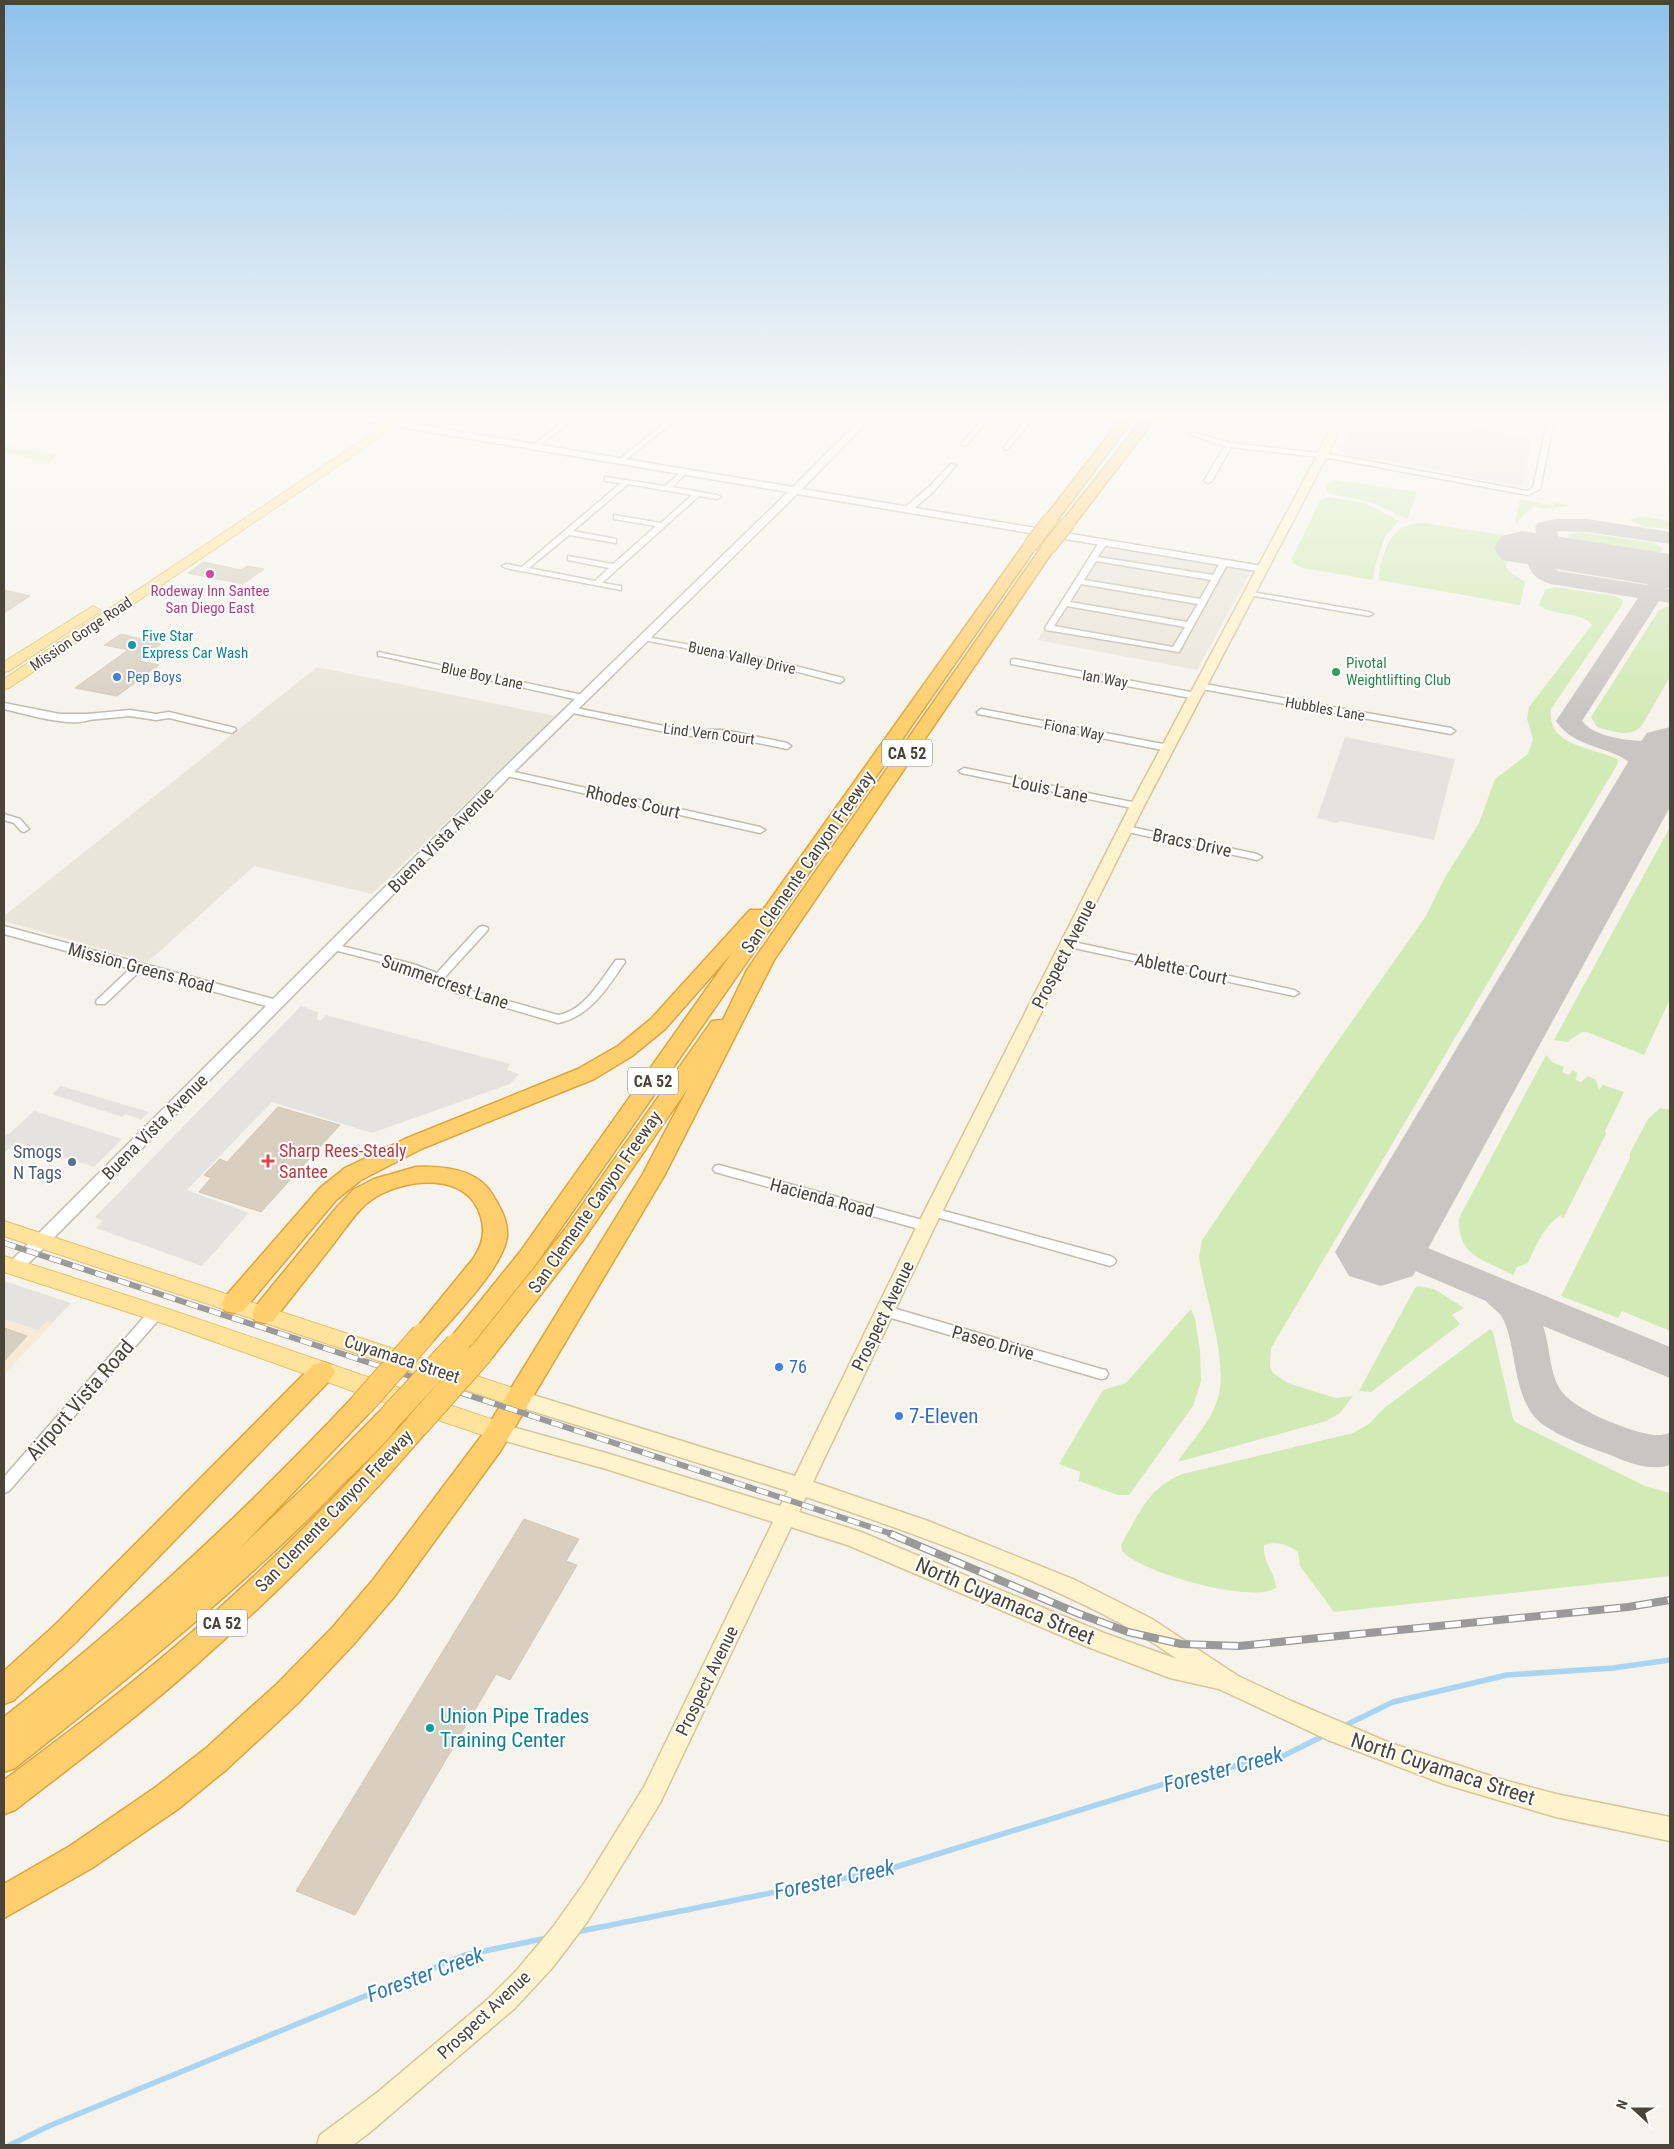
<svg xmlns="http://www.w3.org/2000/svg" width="1674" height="2149" font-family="'Roboto Condensed',sans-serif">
	<rect width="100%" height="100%" fill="#f6f3ec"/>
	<g fill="#eae5da">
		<path d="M1098,544l153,27 -54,99 -160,-30z"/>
		<path d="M317,667l238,49 -183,178 -118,-28 -106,96 -144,-41v-5z"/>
	</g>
	<path fill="#f7ead8" d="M4,1284l67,19 -67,72z"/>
	<path fill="#e6e2dd" d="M1356,415h56l120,23 -10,48 -4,2 -89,-20 -82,-13 -7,-5z"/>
	<g fill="#d2eab5">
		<path d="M4,446l53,9 -8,8 -45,-10z"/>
		<path d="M1335,480l82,12 -9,25 4,1h-7l-32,-15 -46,-10 -1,-8z"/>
		<path d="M1327,497l38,6 34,18 -14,16 -9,25 -3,18 -71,-12 -9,-5 -1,-4 28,-58z"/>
		<path d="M1520,499l33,7 2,-3 17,3 -32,3 -1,-2 -7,-1 1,3 -8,4 -10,12z"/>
		<path d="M1642,516l28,5v8l-25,-2 -16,-7z"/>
		<path d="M1424,523l87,13 -5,31 4,5 15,10 -5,23 -141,-25c-1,-6 1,-13 3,-19 6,-24 16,-38 42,-38z"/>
		<path d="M1581,532l73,11 9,5 -4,6 -9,2 -68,-10 -13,-6 -1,-6z"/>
		<path d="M1577,568l55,9 7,3 -2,2 -67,-11z"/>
		<path d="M1555,587l60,9 8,4 -1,5 -71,104c-5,36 39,38 64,49l3,2 -1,5 -346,583 -1,19 3,6 15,10 47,15 18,-2 -13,17 -14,8 -148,41c13,-22 30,-35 39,-61 13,-35 -12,-105 -18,-144l3,-17 124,-182 100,-142 18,-37 35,-56 16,-44 33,-25 5,-15 -6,-20 2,-12 63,-82c-7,-13 -41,-9 -53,-20l6,-15z"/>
		<path d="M1670,605v72l-28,48c-10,14 -30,6 -45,2l-6,-10 68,-107z"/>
		<path d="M1670,827v172l-26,56 -57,-23h-5l-15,10 -13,-2z"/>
		<path d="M1546,1055l6,7 12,5 -2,5 7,3 4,-5 4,3 -1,7 5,2 7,-6 8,4 3,10 4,-5 21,7 -19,39 1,3 -43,85 -2,-4c-18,12 -24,29 -33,48l-11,4 -4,8c-28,-15 -56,-18 -54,-57z"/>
		<path d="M1660,1108l10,2v221l-48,-20 -4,7 -57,-22 69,-138v-5l18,-34z"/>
		<path d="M1418,1286l16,3 30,19 -12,7 8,9 -89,68 -12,-1 56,-103z"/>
		<path d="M1191,1309l4,10 5,32 1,30 -8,25 -64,89h-11l-39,-14 1,-9 -21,-8 44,-74 23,-7z"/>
		<path d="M1490,1329l3,3 20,87 4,4 128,63 25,7v83l-336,36 -34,-46 -2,-14c-11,-8 -20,-11 -34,-7 -1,20 11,26 12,43 -25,16 -134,-15 -154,-37l-1,-6c18,-31 26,-56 61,-71l171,-41 16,-9 14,-15z"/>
	</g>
	<g fill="#e5e3e0">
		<path d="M1345,737l110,22 -21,81 -94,-19 -4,2 -19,-5z"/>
		<path d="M301,1006l17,6 -1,7 3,2 6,-6 184,49 -3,6 12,4 -9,10 -138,49 -100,-31 -85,88 62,23 -47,53 -106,-38 7,-7 -8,-4z"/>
		<path d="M61,1086l88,26 -8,8 -16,-6 -3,3 -70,-23z"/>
		<path d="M34,1111l88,28 -28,28 -78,-25 -12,11v-18l5,-1z"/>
		<path d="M4,1281l67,22 -18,19 -6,-1 -9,9 -34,-11z"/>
	</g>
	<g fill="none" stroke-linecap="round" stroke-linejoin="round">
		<g stroke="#a9d4f2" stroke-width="5.5">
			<path d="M1342,1727l51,-25 114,-27 106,-7 57,-8"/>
			<path d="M576,1932l310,-62 307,-95 90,-19 42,-21"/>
			<path d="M10,2145l39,-19 416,-171 82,-17"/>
		</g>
		<g fill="#c8c6c3" fill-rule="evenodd">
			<path d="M1556,519h31l83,13v12l-83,-12 -30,-1 1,5c12,8 32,11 40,22l-3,5c-15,3 -31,-4 -44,3l7,5 89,14 15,-23 8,-2v24l-3,5h3v14l-11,-2 -77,120c18,22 62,19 88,22v16l-15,-2 11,15 -29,52 -10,2 -10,-2 -4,-6 27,-46c-24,-29 -62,-19 -84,-51l82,-123 -87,-14c-11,-3 -19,-8 -23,-19 6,-9 13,-11 23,-13l-13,-12 -3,-12 3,-5z"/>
			<path d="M1386,1231l284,116v31l-127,-52c7,19 6,45 17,63 10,19 66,41 88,45 8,2 14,1 22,-1v32c-21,7 -43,-3 -62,-11 -21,-7 -45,-16 -63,-28 -33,-22 -27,-74 -41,-105 -4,-9 -12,-13 -18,-20l-113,-48 -5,-9 5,-9z"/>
		</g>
		<g fill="#c8c6c3" fill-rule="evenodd">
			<path d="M1522,531l148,23v34l-168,-28 -8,-12 8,-12z"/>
			<path d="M1670,727v80l-257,469 -32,10 -32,-10 -14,-24 14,-24 288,-481 10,-14z"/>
		</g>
	</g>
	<g fill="#d8cfc1" stroke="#d3c7b4">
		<path d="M203,562l38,8 6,-4 17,3 -21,15 -55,-11z"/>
		<path d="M4,590l26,6 -26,17z"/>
		<path d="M121,634l40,10 -22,17 20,4 -42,31 -42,-8 53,-38 -24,-5z"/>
		<path d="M278,1107l62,18 -79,87 -62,-20 12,-14 -7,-3 16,-16 7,3z"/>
		<path d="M4,1328l23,8 -23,25z"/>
		<path d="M524,1519l55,20 -13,22 11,4 -67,115 -14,-6 -141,241 -59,-24z"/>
	</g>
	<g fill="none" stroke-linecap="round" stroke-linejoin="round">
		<defs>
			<g id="minor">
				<path d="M572,415h7l-43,33h-4v-2z"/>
				<path d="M674,415h7l-58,47h-4v-2z"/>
				<path d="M987,415h6l-27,30h-4v-2z"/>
				<path d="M1031,415h6l-29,34h-4v-2z"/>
				<path d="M1059,415h18l13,3 -3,2 -25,-3z"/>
				<path d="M1549,415h6l-15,74 -12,6 -193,-36 -104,-12 -19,34 -4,2 -4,-2 21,-35 -36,-12 3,-2 38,11 105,12 192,36 6,-3z"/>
				<path d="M951,464l5,1 -22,26 -24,21h-6v-4l25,-21z"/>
				<path d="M684,470l4,2 -16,15 45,8 4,2 -4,2 -18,-3 -97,87 19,3v4l-115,-22 -4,-2 4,-2 16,3 99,-84 -16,-2v-4l60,9zM628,484l64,11 -31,28 -47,-8v4l42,7 -43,38 -45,-8v4l41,8 -14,13 -66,-13 40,-33 47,8v-4l-43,-8z"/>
				<path d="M1100,541l7,2 -9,14 115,18 8,-14h6l1,2 -49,89 -133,-22 -1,-2zM1096,561l115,19 -11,19 -116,-19zM1081,584l117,20 -11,18 -117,-20zM1067,606l118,21 -12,20 -119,-21z"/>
				<path d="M1246,591l123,21 4,2 -4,2 -120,-21 -4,-2z"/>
				<path d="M641,636l131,24 71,18 1,2 -4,3 -68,-18 -128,-25h-3z"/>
				<path d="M378,652l205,43 4,3 -4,3 -202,-45h-3z"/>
				<path d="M1014,659l182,34 4,3 -4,3 -185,-35v-4z"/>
				<path d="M1199,683l252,45 4,3 -4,3 -255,-46 -1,-2z"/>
				<path d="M571,707l113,23h41l62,13 4,3 -4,3 -62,-13h-41l-116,-24 -1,-2z"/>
				<path d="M981,709l187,36 4,3 -4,3 -190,-37 -1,-2z"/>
				<path d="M130,710l26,4 13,-2 66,16 1,2 -4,3 -63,-15 -13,2 -26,-4 -42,4 -4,-3 4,-3z"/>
				<path d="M964,768l173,35 5,3 -5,3 -176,-36 -2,-2z"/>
				<path d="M506,770l254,57 5,3 -5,3 -257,-58v-4z"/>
				<path d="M4,814l16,5 9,10 -5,3 -3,-1 -7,-8 -10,-3z"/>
				<path d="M1126,826l131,28 5,3 -5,3 -134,-29v-4z"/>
				<path d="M483,926l4,1 1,2 -1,2 -42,46 16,11 97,27c27,-4 43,-36 58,-55h8l1,2c-17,25 -35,55 -67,61l-105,-31 -18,-12 -30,-12 -75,-19 -1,-2 5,-3 79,20 24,9 42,-46z"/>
				<path d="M1069,941l225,49 5,3 -5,3 -229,-50 -1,-2 1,-2z"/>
				<path d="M138,964l5,3 -1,2 -37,35h-8l-1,-2 1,-2 37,-35z"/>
				<path d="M719,1165l207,56 4,2 2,3 -2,3 -4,2 -211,-59 -2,-3 2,-3z"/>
				<path d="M933,1208l177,48 4,2 2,3 -2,3 -4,2 -181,-51 -2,-3 2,-3z"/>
				<path d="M886,1306l215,63 5,1 2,4 -2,4 -5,1 -220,-64 -1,-4 1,-4z"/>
				<path d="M156,1308l5,1 1,4 -1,4 -152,174 -5,2v-16l147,-168z"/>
			</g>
			<g id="tertiary">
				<path d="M342,415h18l433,72 72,-72h9l-72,74 460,77 5,3 -5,3 -465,-78 -287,282 -490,496 -6,2 -6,-2 -2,-4 2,-4 258,-258 -262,-72v-8l269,73 229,-229 286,-278 -442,-74z"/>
				<path d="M4,703l56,11h28l6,3c-14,14 -72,-4 -90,-8z"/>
			</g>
			<path id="secondary" d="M1336,415h10l-19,41 -183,350 -209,420 -122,256 115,39 147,59 77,39 86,57 53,25 99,42 110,36 56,15 114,23v24l-114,-24 -112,-33 -116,-44 -109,-51 -49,-11 -82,-31 -238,-101 -59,-19 -131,276 -73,119 -34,45 -38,41 -146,125 -16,12h-36l3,-10 58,-43 109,-92 30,-30 36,-43 32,-45 59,-95 129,-265 -167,-53 -115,-32 -3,-6 3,-6 7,-2 108,30 174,53 8,-15 -278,-87 -3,-6 3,-6 7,-2 278,86 122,-250 213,-420 187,-350zM806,1497c70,23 139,48 207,76 57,24 114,50 164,86l-73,-26 -243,-101 -62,-20z"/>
			<g id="primary">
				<path d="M400,415h13l-404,273 -5,1v-10z"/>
				<path d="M93,606l7,4 -2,3 -89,58 -5,1v-10z"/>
				<path d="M4,1221l521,171 3,6 -3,6 -8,3 -513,-171z"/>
				<path d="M4,1256c169,52 335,112 502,168l3,7 -3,7 -8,2 -123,-41 -210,-75 -161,-52z"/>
			</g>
			<g id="motorway">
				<path d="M1124,415h12l-81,108h-10l-2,-3 2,-3z"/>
				<path d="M1146,415h12l-85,111h-10l-2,-3 2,-3z"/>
				<path d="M1030,542l7,4 -501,718 -70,88 -9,3 -9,-3 -3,-7 75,-93 212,-299 -67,76 -33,27 -38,23 -173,70 -60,31 -25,20 -93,111 -9,2 -9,-2 -3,-7 3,-7 95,-109 25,-20 60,-29 173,-70 40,-23 33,-27 99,-109h13l262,-367z"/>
				<path d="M1048,544l7,4 -281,412 -110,216 -163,274 -108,148 -41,48 -54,57 -71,66 -49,40 -86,59 -88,50v-34l66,-38 86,-59 49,-38 73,-66 54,-55 41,-48 110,-146 160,-260 45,-86 -105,152 -93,120 -9,3 -9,-3 -3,-7 3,-7 94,-118 146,-207 11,-1 24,-50 11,-16 285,-409z"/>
				<path d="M416,1167c27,-1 61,2 76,27 8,13 16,26 15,42 -3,31 -55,82 -75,106l-9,3 -9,-3 -3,-7 62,-76c9,-13 13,-26 8,-42 -13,-46 -75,-39 -107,-19 -17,11 -28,30 -40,45 -20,26 -41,52 -61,78l-9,2 -9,-2 -3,-7 3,-7 82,-100 16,-17 21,-11z"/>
				<path d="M322,1362l9,3 4,7 -4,7 -255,263 -62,58 -10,4v-33l52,-47 257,-259z"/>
				<path d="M363,1393l9,3 4,7 -4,7 -132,138 74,-70 69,-70 9,-3 9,3 4,7c-12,24 -49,55 -69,76 -99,102 -210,189 -321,277l-11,4v-55c126,-98 241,-205 350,-321z"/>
				<path d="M418,1413l9,4 4,7 -4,7c-71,83 -147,160 -229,232 -58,52 -121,99 -183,147l-11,4v-34c58,-43 117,-87 173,-135 83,-70 159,-147 232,-228z"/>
			</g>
		</defs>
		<use href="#minor" stroke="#c2bbae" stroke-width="3"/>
		<use href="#tertiary" stroke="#c2bbae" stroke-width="3"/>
		<use href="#secondary" stroke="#d6c79b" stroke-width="3"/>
		<use href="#primary" stroke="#e6c16a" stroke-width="2"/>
		<use href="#motorway" stroke="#e0a43c" stroke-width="3"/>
		<use href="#minor" fill="#fff" fill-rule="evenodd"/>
		<use href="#tertiary" fill="#fff" fill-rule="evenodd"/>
		<use href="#secondary" fill="#fff3cd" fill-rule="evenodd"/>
		<use href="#primary" fill="#ffe39c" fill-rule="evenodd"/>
		<use href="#motorway" fill="#ffcf6e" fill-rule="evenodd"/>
		<path stroke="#9a9a9a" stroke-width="2" d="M1628,1607l42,-5"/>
		<defs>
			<path id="rail-far1" d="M4,1243l891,292"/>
			<path id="rail" d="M891,1534l186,79 51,19 53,12 58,2 389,-39 42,-7"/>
		</defs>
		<use href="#rail-far1" stroke="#9a9a9a" stroke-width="6"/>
		<use href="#rail" stroke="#9a9a9a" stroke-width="8"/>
		<use href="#rail-far1" stroke="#fff" stroke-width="4.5" stroke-dasharray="12" stroke-linecap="butt"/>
		<use href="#rail" stroke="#fff" stroke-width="5.5" stroke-dasharray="16" stroke-linecap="butt"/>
		<defs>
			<g id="motorway-bridge-far1">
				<path d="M1030,546l20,-26"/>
				<path d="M1048,548l20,-25"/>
			</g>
			<g id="motorway-bridge">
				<path d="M363,1403l60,-68"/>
				<path d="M392,1415l65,-70"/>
				<path d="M418,1424l63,-71"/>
			</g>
		</defs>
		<use href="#motorway-bridge-far1" stroke="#e0a43c" stroke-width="16" stroke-linecap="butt"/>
		<use href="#motorway-bridge" stroke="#e0a43c" stroke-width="26" stroke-linecap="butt"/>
		<use href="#motorway-bridge-far1" stroke="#ffcf6e" stroke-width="14"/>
		<use href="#motorway-bridge" stroke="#ffcf6e" stroke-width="24"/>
	</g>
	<linearGradient id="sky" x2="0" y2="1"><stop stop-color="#8fc1ec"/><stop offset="0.58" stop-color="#fbfaf6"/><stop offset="1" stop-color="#fbfaf6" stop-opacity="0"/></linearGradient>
	<rect width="1674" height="716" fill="url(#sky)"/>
	<circle fill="#d1479c" stroke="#fff" stroke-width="2" cx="210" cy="574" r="5"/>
	<g fill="#0f9aa8" stroke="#fff" stroke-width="2">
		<circle cx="132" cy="645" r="5"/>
		<circle cx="430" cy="1728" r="5"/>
	</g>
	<circle fill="#2e9e5b" stroke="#fff" stroke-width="2" cx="1336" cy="672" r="5"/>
	<g fill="#3f7fe0" stroke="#fff" stroke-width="2">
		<circle cx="117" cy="677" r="5"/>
		<circle cx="779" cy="1367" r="5"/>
		<circle cx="899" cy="1416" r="5"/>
	</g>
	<path fill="#e0444e" stroke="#fff" stroke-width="2" d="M265.5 1153.5h5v5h5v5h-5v5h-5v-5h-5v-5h5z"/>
	<circle fill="#5c6f8a" stroke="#fff" stroke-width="2" cx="72" cy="1162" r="5"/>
	<g text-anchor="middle" stroke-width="4" stroke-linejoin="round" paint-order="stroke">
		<g font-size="15" fill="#b23c85" stroke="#fff">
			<text x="210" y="596">Rodeway Inn Santee<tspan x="210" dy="17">San Diego East</tspan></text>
		</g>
		<g font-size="15" fill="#4b4439" stroke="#fff">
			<text transform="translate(81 634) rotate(-34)" y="5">Mission Gorge Road</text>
			<text transform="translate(742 658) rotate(12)" y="5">Buena Valley Drive</text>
			<text transform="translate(482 676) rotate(12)" y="5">Blue Boy Lane</text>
			<text transform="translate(1105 679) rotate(10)" y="5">Ian Way</text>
			<text transform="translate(1325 709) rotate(10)" y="5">Hubbles Lane</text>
			<text transform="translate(1074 730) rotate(11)" y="5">Fiona Way</text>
			<text transform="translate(709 734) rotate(7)" y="5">Lind Vern Court</text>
		</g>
		<g font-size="15" fill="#0d838f" stroke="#fff" text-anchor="start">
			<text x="142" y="641">Five Star<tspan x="142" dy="17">Express Car Wash</tspan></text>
		</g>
		<g font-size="15" fill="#27864d" stroke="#fff" text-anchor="start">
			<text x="1346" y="668">Pivotal<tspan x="1346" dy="17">Weightlifting Club</tspan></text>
		</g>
		<g font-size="15" fill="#366cbe" stroke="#fff" text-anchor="start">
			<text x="127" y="682">Pep Boys</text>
		</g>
		<g fill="#fff" stroke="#817c74" stroke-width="1">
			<rect x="882" y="739.5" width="50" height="27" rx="4"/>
			<rect x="628" y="1067.5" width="50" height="27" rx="4"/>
			<rect x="197" y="1609.5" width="50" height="27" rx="4"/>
		</g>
		<g font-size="16" font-weight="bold" fill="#4b4439">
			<text x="907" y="759">CA 52</text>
			<text x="653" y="1087">CA 52</text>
			<text x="222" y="1629">CA 52</text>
		</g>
		<g font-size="18" fill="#4b4439" stroke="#fff">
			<text transform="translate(1050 789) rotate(12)" y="6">Louis Lane</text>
			<text transform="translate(633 802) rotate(13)" y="6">Rhodes Court</text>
			<text transform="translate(441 840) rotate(-45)" y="6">Buena Vista Avenue</text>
			<text transform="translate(1192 843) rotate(12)" y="6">Bracs Drive</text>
			<text transform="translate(808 862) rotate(-55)" y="6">San Clemente Canyon Freeway</text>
			<text transform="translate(1064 954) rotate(-63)" y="6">Prospect Avenue</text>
			<text transform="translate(141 968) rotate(15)" y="6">Mission Greens Road</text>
			<text transform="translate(1181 969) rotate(12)" y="6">Ablette Court</text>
			<text transform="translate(445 982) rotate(19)" y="6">Summercrest Lane</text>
			<text transform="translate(155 1127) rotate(-45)" y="6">Buena Vista Avenue</text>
			<text transform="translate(822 1198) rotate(15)" y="6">Hacienda Road</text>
			<text transform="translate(595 1202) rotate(-55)" y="6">San Clemente Canyon Freeway</text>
			<text transform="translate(883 1316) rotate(-64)" y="6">Prospect Avenue</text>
			<text transform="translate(993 1343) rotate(16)" y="6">Paseo Drive</text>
			<text transform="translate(402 1359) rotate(18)" y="6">Cuyamaca Street</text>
			<text transform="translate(334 1511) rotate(-46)" y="6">San Clemente Canyon Freeway</text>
			<text transform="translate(707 1681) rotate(-64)" y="6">Prospect Avenue</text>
			<text transform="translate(484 2015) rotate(-43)" y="6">Prospect Avenue</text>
		</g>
		<g font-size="18" fill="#be3a42" stroke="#fff" text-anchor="start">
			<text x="279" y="1157">Sharp Rees-Stealy<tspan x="279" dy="21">Santee</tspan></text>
		</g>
		<g font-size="18" fill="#4e5e75" stroke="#fff" text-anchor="end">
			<text x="62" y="1158">Smogs<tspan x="62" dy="21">N Tags</tspan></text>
		</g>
		<g font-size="18" fill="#366cbe" stroke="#fff" text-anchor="start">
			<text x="789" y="1373">76</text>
		</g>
		<g font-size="21" fill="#4b4439" stroke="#fff">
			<text transform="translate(80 1400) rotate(-49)" y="7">Airport Vista Road</text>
			<text transform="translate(1005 1601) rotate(23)" y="7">North Cuyamaca Street</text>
			<text transform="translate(1443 1769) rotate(18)" y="7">North Cuyamaca Street</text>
		</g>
		<g font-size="21" fill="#366cbe" stroke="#fff" text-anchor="start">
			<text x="909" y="1423">7-Eleven</text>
		</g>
		<g font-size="21" fill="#0d838f" stroke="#fff" text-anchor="start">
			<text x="440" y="1723">Union Pipe Trades<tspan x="440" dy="24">Training Center</tspan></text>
		</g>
		<g font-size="22" font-style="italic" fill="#2e7ab2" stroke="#fff">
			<text transform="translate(1223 1769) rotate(-15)" y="8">Forester Creek</text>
			<text transform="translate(834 1879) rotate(-12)" y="8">Forester Creek</text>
			<text transform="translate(425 1974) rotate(-20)" y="8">Forester Creek</text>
		</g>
	</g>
	<rect width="1674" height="2149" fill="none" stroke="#4b4439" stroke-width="10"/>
	<g transform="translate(1634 2109) rotate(291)" stroke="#ffffff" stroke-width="4" paint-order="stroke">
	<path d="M0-4L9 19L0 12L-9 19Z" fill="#4b4439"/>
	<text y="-8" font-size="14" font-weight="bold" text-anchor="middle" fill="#4b4439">N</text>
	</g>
</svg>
